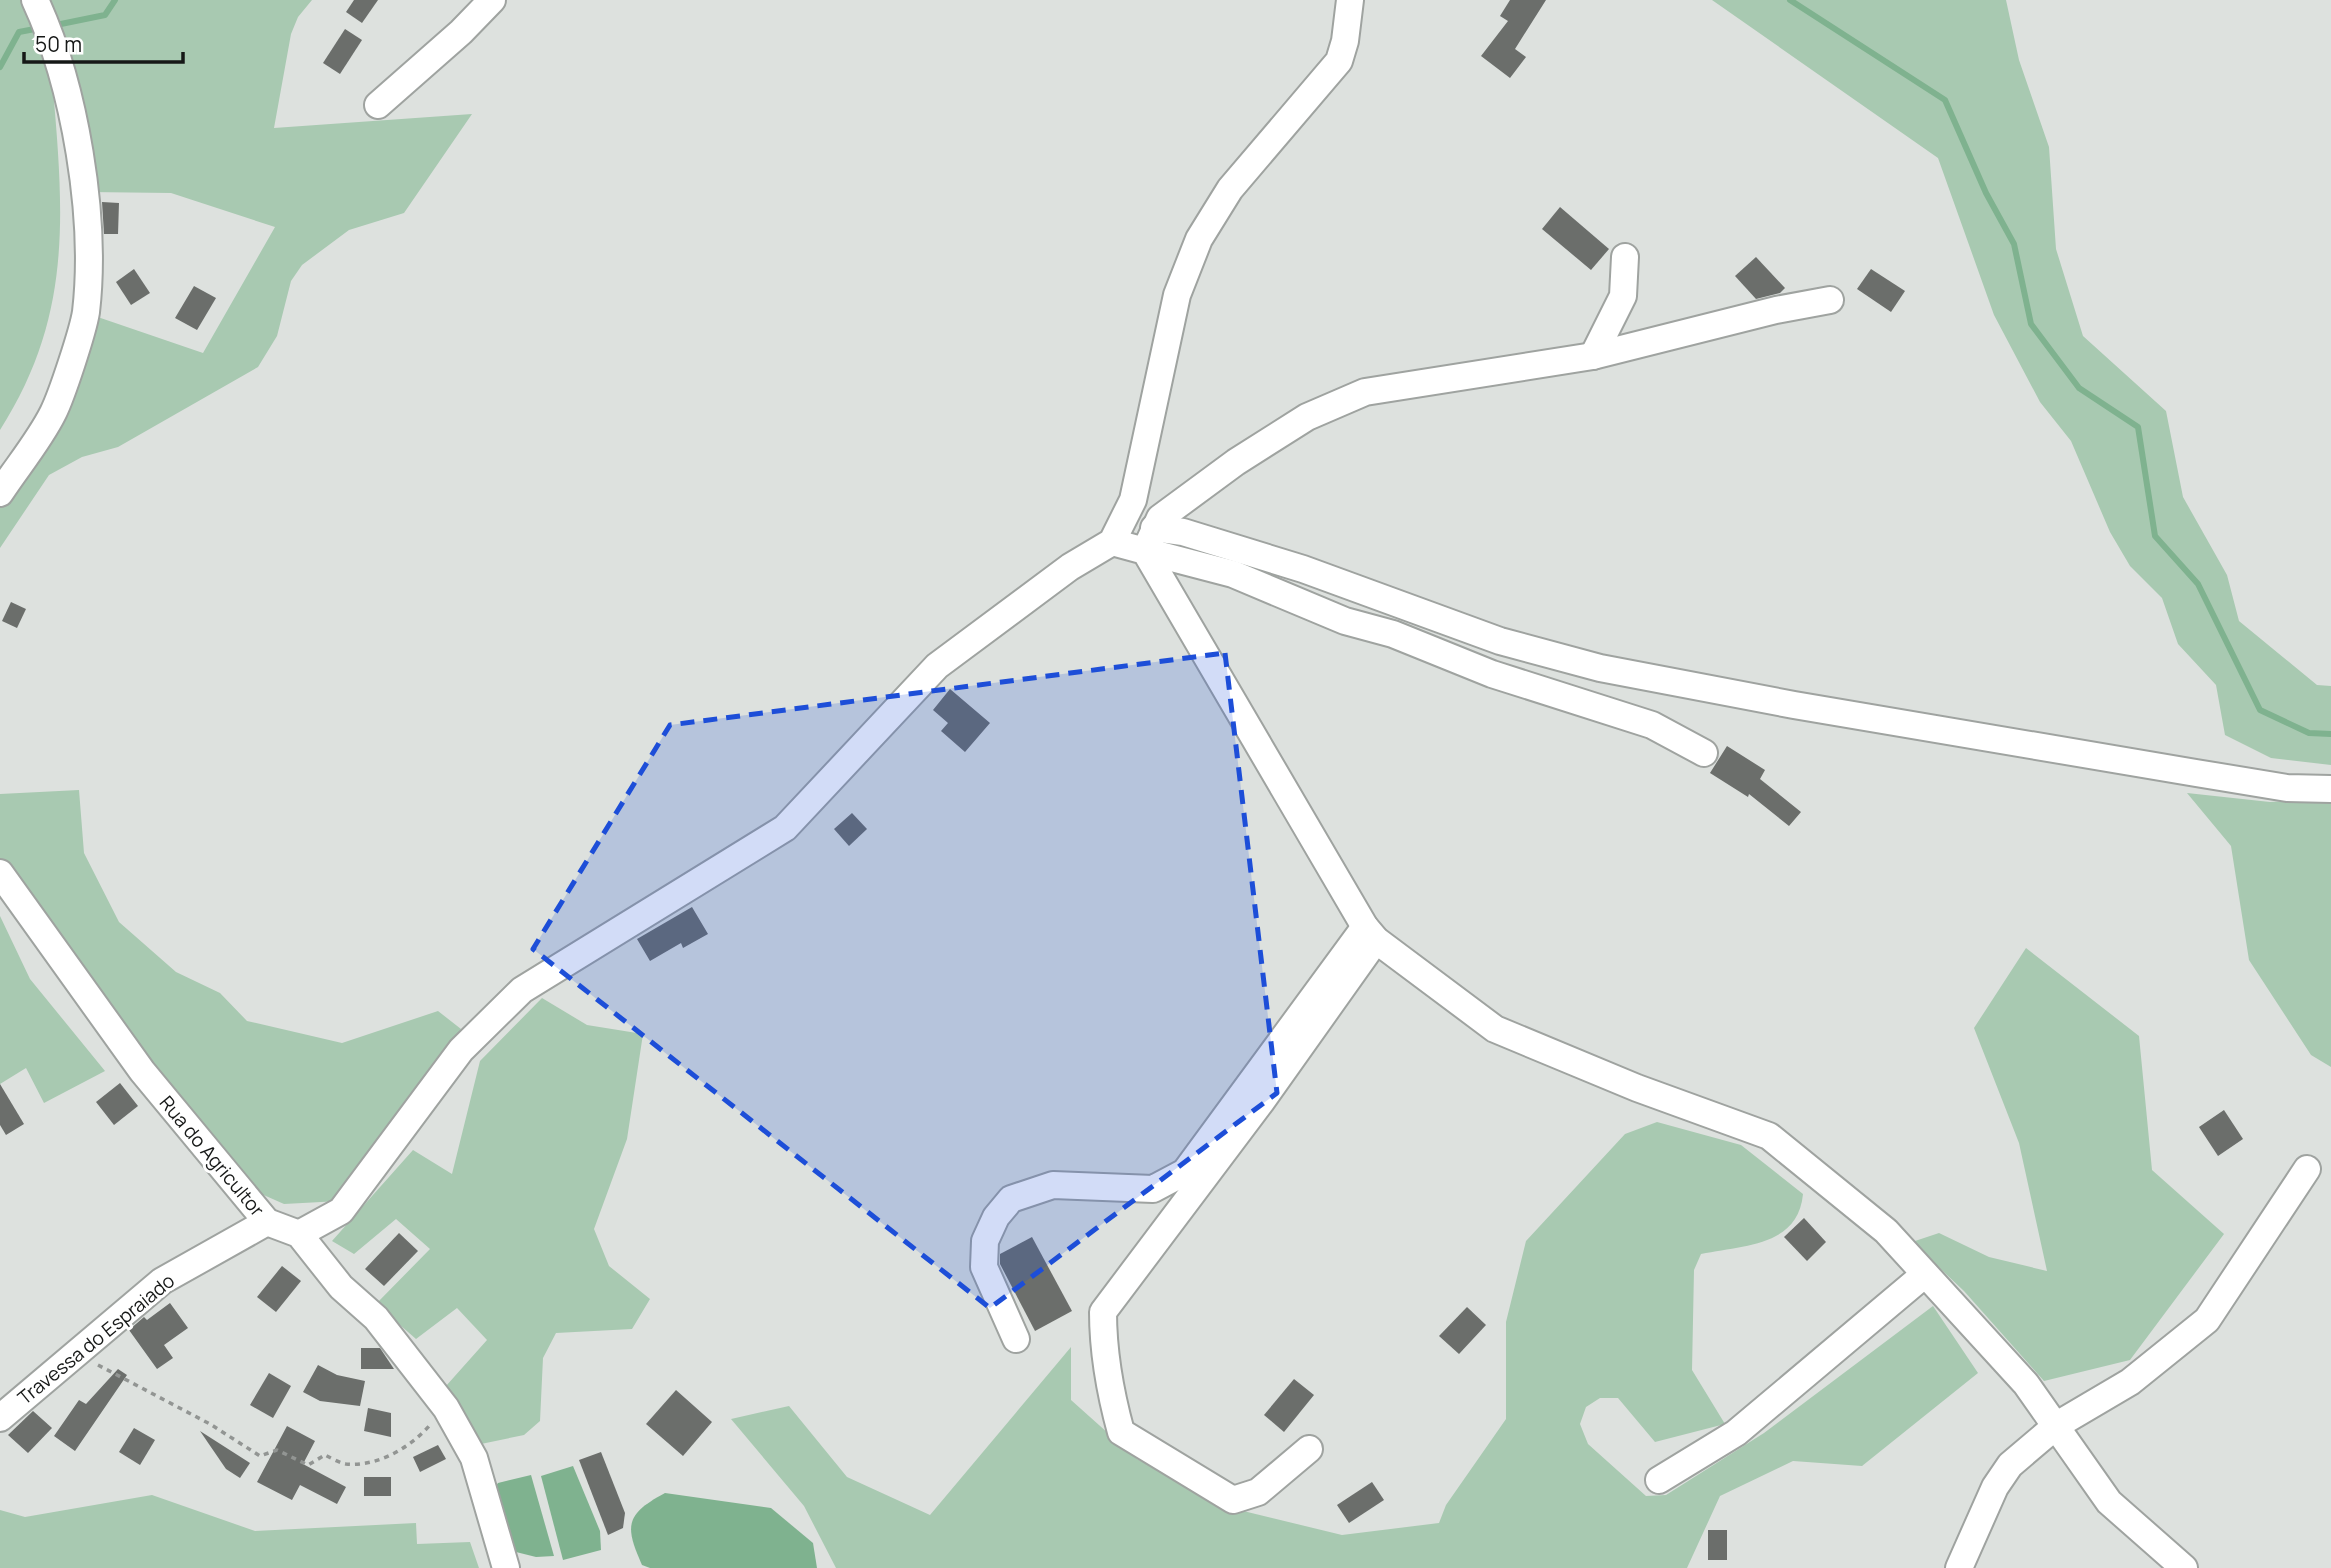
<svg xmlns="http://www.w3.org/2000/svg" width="2331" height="1568" font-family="Manrope,sans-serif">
	<rect width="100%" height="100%" fill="#dde1de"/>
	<g fill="#a8c9b1">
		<path d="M0,0h312l-14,17 -7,17 -17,94 198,-14 -68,99 -55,17 -47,35 -11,16 -14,55 -19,31 -140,80 -36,10 -33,18 -49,73v-56l37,-65 49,-114 117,40 72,-126 -104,-34 -83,-1 -35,-103c11,128 19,228 -53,341z"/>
		<path d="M1712,0h294l13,60 30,87 7,102 27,87 83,75 17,86 44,78 12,46 78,64 14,1v79l-60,-7 -46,-23 -9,-50 -38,-41 -16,-46 -32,-32 -20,-34 -39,-91 -31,-39 -46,-87 -56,-157z"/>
		<path d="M79,790l5,63 35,69 57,50 44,21 27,28 95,22 96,-32 23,18 -121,172 -56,3 -36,-16 -196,-218 -39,-93 -13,-13v-70z"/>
		<path d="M2187,793l83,9 61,-3v268l-20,-12 -62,-95 -18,-114z"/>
		<path d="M0,916l30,63 75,92 -61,32 -18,-35 -26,16z"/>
		<path d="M2026,948l113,88 13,134 72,64 -94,126 -86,21 -80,-90 -52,-49 27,-9 50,24 58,14 -28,-128 -45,-115z"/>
		<path d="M542,998l45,27 56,9 -16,105 -33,90 15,37 41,33 -18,30 -76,4 -13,25 -3,63 -16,14 -43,9 -35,-58 41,-46 -30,-32 -41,31 -40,-35 54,-55 -34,-30 -42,35 -22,-13 81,-91 39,24 28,-113z"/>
		<path d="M1657,1122l84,23 62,49c-5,53 -60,51 -102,60l-7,16 -2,100 33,54 -70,18 -37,-44h-18l-14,9 -6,17 8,20 58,52 20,-1 98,-62 169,-127 45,67 -116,93 -69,-5 -73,35 -33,72h-851l-32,-62 -73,-87 58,-13 58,71 83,38 141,-168v53l66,59 94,49 111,27 97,-12 7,-18 60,-86v-97l20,-81 99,-107z"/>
		<path d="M152,1495l103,36 161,-8 1,21 53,-2 9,26h-479v-58l25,7z"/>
	</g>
	<g fill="#7fb28f">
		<path d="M573,1466l27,65 1,19 -38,10 -22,-84z"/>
		<path d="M531,1475l23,81 -18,1 -24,-6 -20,-60 6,-8z"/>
		<path d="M665,1493l106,15 42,35 4,25h-167l-8,-3c-18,-40 -16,-51 23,-72z"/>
	</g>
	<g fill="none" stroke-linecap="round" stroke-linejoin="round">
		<g stroke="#7fb28f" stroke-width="6">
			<path d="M1790,0l155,100 41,93 28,51 17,80 48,64 59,39 17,109 43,48 62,126 49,23 22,1"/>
			<path d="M51,26l54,-11 10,-15"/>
			<path d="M0,67l19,-35 21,-4"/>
		</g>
	</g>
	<g fill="#6b6e6b">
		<path d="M354,0h24l-16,23 -16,-11z"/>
		<path d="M1510,0h36l-31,49 11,8 -16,21 -29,-22 27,-35 -8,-5z"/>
		<path d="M345,29l17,11 -22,34 -17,-11z"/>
		<path d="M102,202l17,1 -1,31h-14z"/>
		<path d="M1560,207l49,42 -18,21 -49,-41z"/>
		<path d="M1756,257l29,31 -5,5 -24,6 -21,-23z"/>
		<path d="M134,269l16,24 -19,12 -15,-23z"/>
		<path d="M1871,269l34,22 -14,21 -34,-23z"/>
		<path d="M194,286l22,12 -19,32 -22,-12z"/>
		<path d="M11,602l15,7 -9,19 -15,-7z"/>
		<path d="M950,689l40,34 -25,29 -24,-21 7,-8 -15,-13z"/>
		<path d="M1727,746l38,24 -5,9 41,33 -12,14 -40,-32 -1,3 -38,-24z"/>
		<path d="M852,813l15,16 -18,17 -15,-17z"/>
		<path d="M692,907l16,27 -25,14 -2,-5 -31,18 -13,-22z"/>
		<path d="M120,1083l18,23 -24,19 -18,-23z"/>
		<path d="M0,1084l24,40 -18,11 -6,-10z"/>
		<path d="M2224,1110l19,29 -25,17 -19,-29z"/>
		<path d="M1804,1218l22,24 -19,19 -23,-24z"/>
		<path d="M399,1233l19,18 -34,35 -19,-17z"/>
		<path d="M1032,1237l40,74 -37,20 -35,-67v-10z"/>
		<path d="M282,1266l19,15 -25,31 -19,-15z"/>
		<path d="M170,1303l18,25 -24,17 9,13 -16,11 -28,-39 15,-13 3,3z"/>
		<path d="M1467,1307l19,18 -27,29 -20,-18z"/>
		<path d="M361,1348h19l14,21h-33z"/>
		<path d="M318,1365l19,10 28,6 -5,25 -40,-5 -17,-9z"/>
		<path d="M118,1369l9,6 -52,76 -21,-15 25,-36 7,4z"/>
		<path d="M269,1373l22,13 -18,32 -23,-13z"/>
		<path d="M1294,1379l20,16 -30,37 -20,-17z"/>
		<path d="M676,1390l36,32 -29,34 -37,-32z"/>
		<path d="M368,1408l23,5v24l-27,-6z"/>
		<path d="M33,1411l19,17 -24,25 -20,-18z"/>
		<path d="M287,1426l28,15 -12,23 43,23 -9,17 -37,-19 -8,15 -35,-18z"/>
		<path d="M134,1428l21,12 -15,25 -21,-13z"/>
		<path d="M200,1431l50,32 -10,15 -14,-9z"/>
		<path d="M438,1445l8,14 -26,13 -7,-15z"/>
		<path d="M601,1452l24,61 -2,15 -15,7 -29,-75z"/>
		<rect x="364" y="1477" width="27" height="19"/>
		<path d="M1372,1482l12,18 -35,23 -12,-18z"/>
		<rect x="1708" y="1530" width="19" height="30"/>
	</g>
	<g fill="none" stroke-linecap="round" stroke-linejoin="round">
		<defs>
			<g id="minor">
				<path d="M378,105l83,-73 31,-32"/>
				<path d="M1593,356l30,-60 2,-39"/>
				<path d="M0,493c17,-26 39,-52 53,-80 9,-18 30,-82 33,-101 11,-95 -11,-226 -51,-312"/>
				<path d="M1154,528l29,4 120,37 197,72 100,27 194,37 402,68 91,15 44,1"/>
				<path d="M1112,542l33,9 220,376 11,13 119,89 142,59 132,48 117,95 140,153 83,118 75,66"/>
				<path d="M1704,753l-52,-28 -160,-51 -99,-40 -48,-13 -112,-47 -88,-23 15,-33 76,-56 71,-45 58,-25 228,-36 183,-46 54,-10"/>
				<path d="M0,873l142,198 125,151 32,12 42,53 35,31 70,90 28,50 32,110"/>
				<path d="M299,1234l42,-23 120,-161 61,-60 263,-162 152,-162 133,-99 42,-25 21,-42 44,-205 22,-56 31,-50 109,-128 6,-20 5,-41"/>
				<path d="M1016,1339l-32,-72 1,-26 11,-24 15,-18 42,-14 100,4 32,-17 180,-245"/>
				<path d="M0,1418l162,-137 105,-59"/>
				<path d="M1309,1449l-51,43 -25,8 -112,-68c-11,-40 -18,-78 -18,-120l158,-210 115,-162"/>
				<path d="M1659,1480l77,-47 189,-159"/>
				<path d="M1959,1568l36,-81 15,-22 47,-40 73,-43 77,-62 100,-151"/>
			</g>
		</defs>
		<use href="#minor" stroke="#9fa3a0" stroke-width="30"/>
		<path stroke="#929593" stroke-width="3.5" stroke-dasharray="5 5" stroke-linecap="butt" d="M98,1365l112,59 50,32 17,-6 31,15 17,-10c6,3 15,8 21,9 32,3 65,-17 84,-39"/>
		<use href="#minor" stroke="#fff" stroke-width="26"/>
	</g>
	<path fill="#1d4ed8" fill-opacity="0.2" stroke="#1d4ed8" stroke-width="5" stroke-dasharray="14 9" stroke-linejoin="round" d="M1225,653l52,440 -287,215 -457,-359 137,-224z"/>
	<g text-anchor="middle" stroke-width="6" stroke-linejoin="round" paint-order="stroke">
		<g font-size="19" fill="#161817" stroke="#fff">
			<text transform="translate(212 1156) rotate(50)" y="7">Rua do Agricultor</text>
			<text transform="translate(96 1339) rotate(-39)" y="7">Travessa do Espraiado</text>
		</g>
	</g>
	<path d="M24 52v10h159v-10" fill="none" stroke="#161817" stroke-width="3.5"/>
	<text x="35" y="52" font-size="21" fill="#161817" stroke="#ffffff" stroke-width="5" paint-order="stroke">50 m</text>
</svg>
